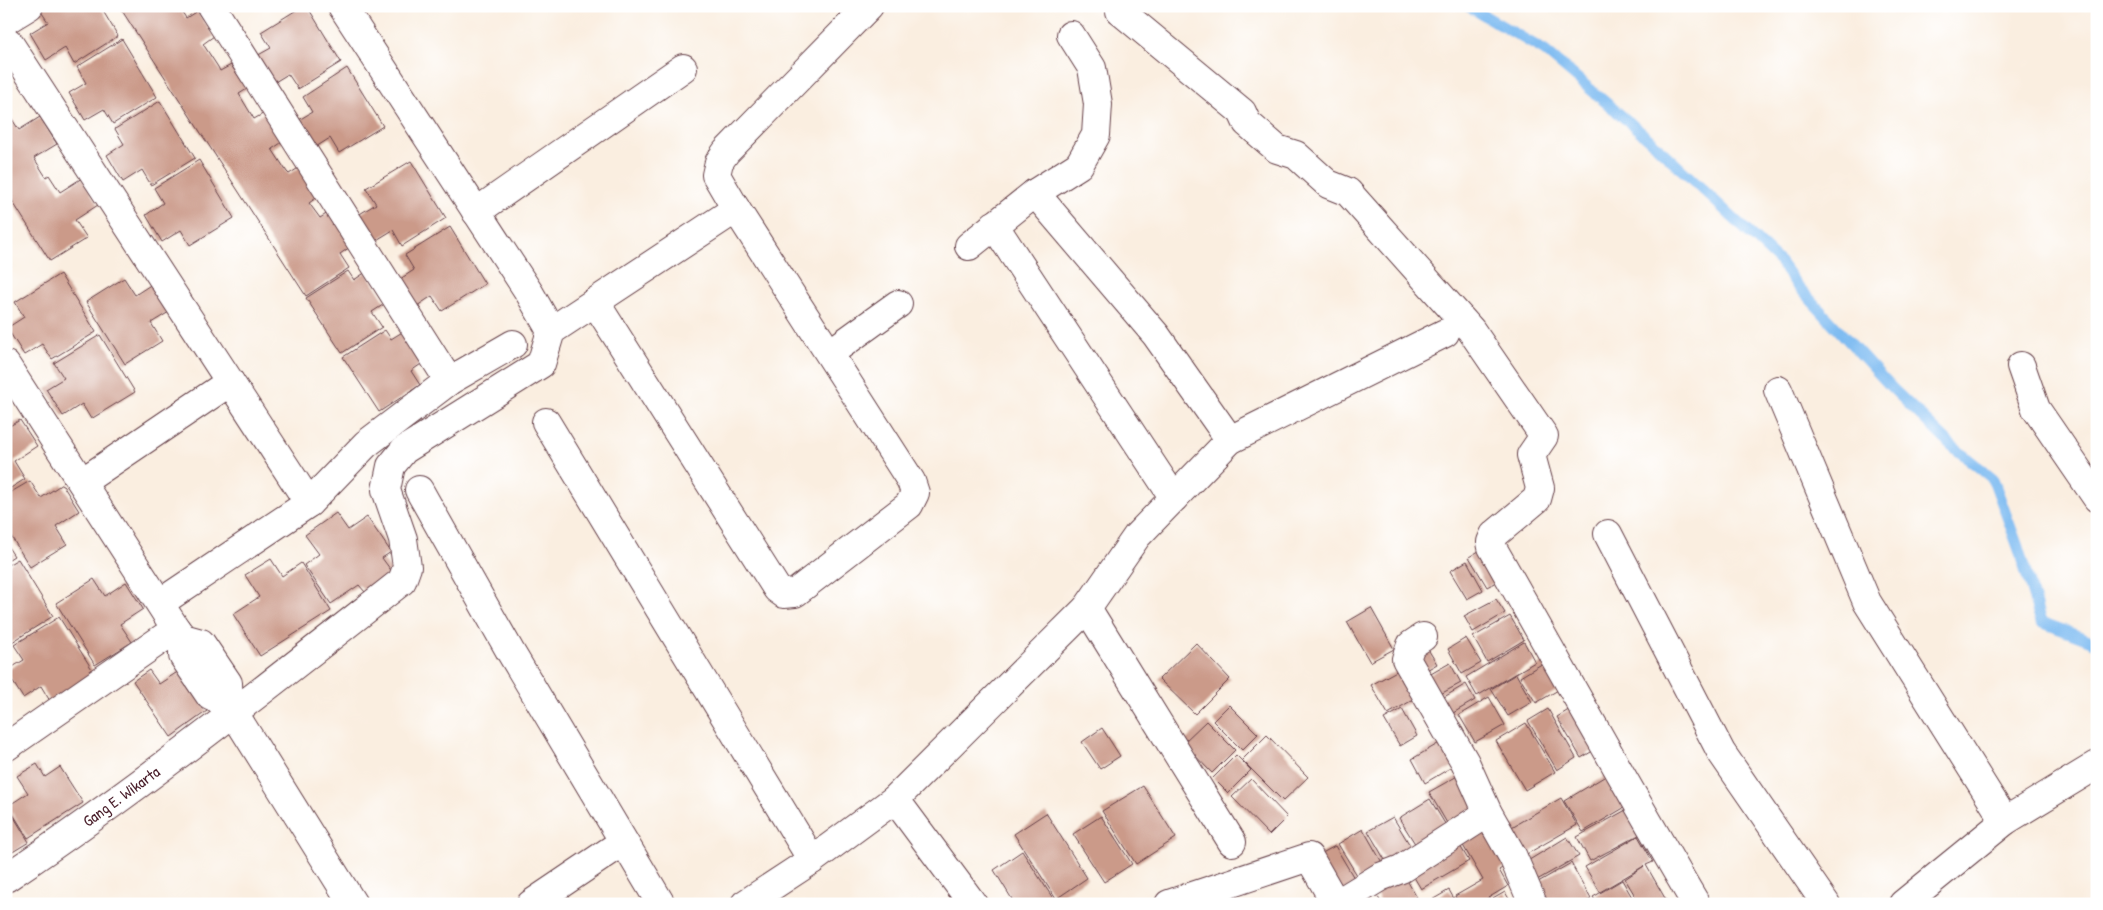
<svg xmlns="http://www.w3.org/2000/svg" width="2103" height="910" font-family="'Patrick Hand',sans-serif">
	<rect width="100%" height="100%" fill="#fff"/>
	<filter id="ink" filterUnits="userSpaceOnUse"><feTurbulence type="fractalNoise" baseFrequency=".02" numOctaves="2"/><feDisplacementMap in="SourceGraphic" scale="10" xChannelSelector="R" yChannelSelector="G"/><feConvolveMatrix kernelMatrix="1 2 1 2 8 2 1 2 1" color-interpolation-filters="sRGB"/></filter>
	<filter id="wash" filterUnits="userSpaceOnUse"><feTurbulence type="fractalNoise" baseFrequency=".0096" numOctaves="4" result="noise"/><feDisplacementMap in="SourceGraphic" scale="20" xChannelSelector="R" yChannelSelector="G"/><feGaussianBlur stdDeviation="1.12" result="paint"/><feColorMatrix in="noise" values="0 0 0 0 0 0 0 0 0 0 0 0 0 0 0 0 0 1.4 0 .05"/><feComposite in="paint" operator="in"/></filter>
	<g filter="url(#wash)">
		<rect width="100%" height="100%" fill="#faeee0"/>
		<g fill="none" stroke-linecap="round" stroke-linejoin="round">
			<path stroke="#7ebbf1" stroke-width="11" d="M1468,6l77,45 104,88 131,123 16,22 96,104 59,57 42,34 25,68 23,75 56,21"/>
		</g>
		<g id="blocks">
			<g fill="#cb9a89">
				<path d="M40,6h60l18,30 -44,28 -9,-16 -19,12 -16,-27 18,-11 -10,-15z"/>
				<path d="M119,6h59l8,12 11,-7 17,25 -11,8 15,23 2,4 11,-6 16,24 -8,5 15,25 12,-7 18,29 -12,8 15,23 2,2 11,-7 19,29 -10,7 11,15 11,-7 22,34 -13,9 9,14 -43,28z"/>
				<path d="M303,6h4l34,56 -43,27 -10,-15 -18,11 -17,-27 18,-10 -10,-16z"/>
				<path d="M122,39l35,58 -44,27 -9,-15 -19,11 -16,-27 17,-10 -9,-16z"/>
				<path d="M347,68l36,58 -44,27 -9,-15 -19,12 -17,-27 18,-11 -9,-15z"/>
				<path d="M160,101l35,57 -44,27 -9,-15 -19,12 -16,-27 17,-11 -9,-15z"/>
				<path d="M8,113l11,17 21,-13 17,27 -23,14 12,19 3,-2 11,17 22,-14 16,27 -23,15 12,18 -37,23 -39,-62 -2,1 -3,-4v-82z"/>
				<path d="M199,160l35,58 -44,27 -9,-15 -19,12 -16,-27 17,-12 -9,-15z"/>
				<path d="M411,161l35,57 -44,28 -9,-16 -18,11 -17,-26 18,-11 -10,-16z"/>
				<path d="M450,227l35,57 -43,27 -10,-15 -18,12 -17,-27 17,-11 -9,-15z"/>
				<path d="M348,271l6,9 12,-8 20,31 -14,9 10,15 -40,26 -36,-55z"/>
				<path d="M60,274l36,58 -44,27 -10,-15 -18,11 -17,-27 17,-11 -9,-15z"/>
				<path d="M124,278l11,17 17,-11 17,28 -18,11 11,18 -37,23 -39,-62z"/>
				<path d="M385,330l6,9 13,-8 20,31 -13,9 9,14 -41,27 -36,-55z"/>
				<path d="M100,335l35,57 -44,27 -9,-15 -19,12 -17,-27 18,-11 -10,-15z"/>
				<path d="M20,420l17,26 -23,15 11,18 -19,12v-63z"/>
				<path d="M30,481l11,17 21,-14 17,27 -23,15 11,18 -37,23 -24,-39v-33z"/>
				<path d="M336,513l12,17 19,-13 24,35 -9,6 11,15 -28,19 -6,-7 -28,19 -27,-39 15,-11 -14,-19z"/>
				<path d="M6,544l8,12 -8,5z"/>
				<path d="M1487,546l18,31 -18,10 -18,-30z"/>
				<path d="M18,559l35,57 -44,28 -3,-5v-73z"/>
				<path d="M271,559l11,17 19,-13 30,48 -71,45 -27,-42 26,-17 -14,-22z"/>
				<path d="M1467,561l16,29 -16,9 -17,-28z"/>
				<path d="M94,579l11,17 21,-14 17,27 -23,15 12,18 -37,23 -39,-62z"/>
				<path d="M1496,599l9,14 -32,19 -9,-16z"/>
				<path d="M1371,608l23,41 -24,13 -23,-40z"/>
				<path d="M1510,616l14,24 -37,22 -14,-25z"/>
				<path d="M59,617l36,57 -45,27 -9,-15 -18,12 -17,-27 18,-11 -10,-15z"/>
				<path d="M1466,638l15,25 -19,11 -14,-25z"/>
				<path d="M1524,642l11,20 -58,34 -11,-19z"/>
				<path d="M1196,643l34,36 -35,35 -36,-35z"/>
				<path d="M1426,646l11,18 -19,11 -11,-19z"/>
				<path d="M1550,659l15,27 -29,17 -16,-26z"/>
				<path d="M1450,663l11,20 -28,15 -11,-19z"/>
				<path d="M1402,668l16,29 -30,17 -17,-29z"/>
				<path d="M149,670l10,14 20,-13 28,40 -36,26 -38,-56z"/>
				<path d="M1516,674l16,28 -24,14 -17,-27z"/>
				<path d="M1466,684l9,16 -32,19 -9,-16z"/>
				<path d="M1489,697l16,28 -30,17 -16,-27z"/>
				<path d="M1229,705l29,29 -16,16 -29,-29z"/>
				<path d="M1577,705l24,41 -20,12 -24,-41z"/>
				<path d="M1402,709l15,27 -17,10 -16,-27z"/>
				<path d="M1548,709l28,49 -19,12 -29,-49z"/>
				<path d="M1206,721l29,29 -23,23 -29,-30z"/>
				<path d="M1526,723l29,49 -30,18 -29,-49z"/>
				<path d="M1102,728l18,28 -20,13 -18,-27z"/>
				<path d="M1267,735l41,42 -25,24 -41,-41z"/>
				<path d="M1448,738l14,23 -37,22 -13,-24z"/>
				<path d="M1236,755l15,15 -23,23 -15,-15z"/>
				<path d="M37,764l8,13 15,-10 23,36 -55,35 -20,-32 20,-13 -11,-17z"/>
				<path d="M1461,774l21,37 -31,19 -22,-38z"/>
				<path d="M1609,774l18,32 -44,26 -19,-31z"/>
				<path d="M1251,779l36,38 -18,18 -37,-38z"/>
				<path d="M1143,786l33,52 -40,26 -34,-53z"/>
				<path d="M1561,798l16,27 -52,30 -15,-27z"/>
				<path d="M1430,799l20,33 -31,18 -20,-32z"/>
				<path d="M6,804l23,38 -23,14z"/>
				<path d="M1626,810l13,25 -49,26 -13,-24z"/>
				<path d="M1046,813l41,65 -31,21 -42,-65z"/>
				<path d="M1101,816l31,48 -28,18 -31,-48z"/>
				<path d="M1393,817l21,35 -25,15 -21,-36z"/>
				<path d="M1487,818l26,43 -14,9 9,16 -30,18h-19l-4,-8 28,-16 -26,-45z"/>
				<path d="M1363,829l21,37 -24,14 -22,-36z"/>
				<path d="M1638,836l15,26 -7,3 20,35 -6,4h-20l-15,-25 19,-13 -44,26 -15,-25z"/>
				<path d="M1567,837l12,19 -42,24 -11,-18z"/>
				<path d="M1456,839l13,22 -48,28 -13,-22z"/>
				<path d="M1335,846l22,37 -19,12 -23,-38z"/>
				<path d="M1022,851l34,52 -1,1h-40l-21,-34z"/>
				<path d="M1571,863l20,36 -8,5h-39l-11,-19z"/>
				<path d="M1404,875l16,28 -38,1 -7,-12z"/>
				<path d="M1622,880l14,24h-39l-4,-7z"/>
				<path d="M1449,890l8,14h-32z"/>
				<path d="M1505,892l7,12h-28z"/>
			</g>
		</g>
	</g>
	<g filter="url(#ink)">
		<use href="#blocks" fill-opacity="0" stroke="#643e46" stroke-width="1"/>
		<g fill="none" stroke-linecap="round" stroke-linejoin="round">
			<defs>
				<g id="minor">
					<path d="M211,6l238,375"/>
					<path d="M342,6l188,288 21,37"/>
					<path d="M1120,11l122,101 5,11 30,26 19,6 32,29 20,8 123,138 73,106 -13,19 9,33 -3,11 -43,36 -3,7 1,5c68,119 134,239 204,357"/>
					<path d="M6,20l23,-14"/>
					<path d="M9,43l300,460"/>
					<path d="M1035,193l44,-28 17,-30 2,-31 -6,-36 -21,-33"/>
					<path d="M476,212l207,-144"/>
					<path d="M994,225l180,273"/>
					<path d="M969,246l66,-53 121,142 74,105"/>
					<path d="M595,302l182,287 7,5 11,-1 114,-88 6,-12 -4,-12 -175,-272 -20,-34 3,-13 7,-10 143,-146"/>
					<path d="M830,353l68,-49"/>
					<path d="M6,365l170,264 7,9 18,5 27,40 1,22"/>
					<path d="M2021,366l15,43 61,89"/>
					<path d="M1778,390l89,212 138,219"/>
					<path d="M546,422l266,438"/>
					<path d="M82,482l148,-100"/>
					<path d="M419,490l91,161 151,253"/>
					<path d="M1608,534l113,218 105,152"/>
					<path d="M160,603l149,-100 57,-59 83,-63 64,-37"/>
					<path d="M1087,608l145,234"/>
					<path d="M1423,637l-12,8 -5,14 59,103 23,51 25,44 20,47"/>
					<path d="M183,638v18l27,40 19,9 124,199"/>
					<path d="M6,747l170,-118"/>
					<path d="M895,799l78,105"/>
					<path d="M6,878c137,-92 266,-195 396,-297l5,-14 -4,-28 -17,-49 5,-24 13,-16 137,-86 10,-33 185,-122"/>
					<path d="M531,904l92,-62"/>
					<path d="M745,904l67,-44 83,-61 192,-191 50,-72 93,-96 215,-107"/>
					<path d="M1169,904l140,-47 27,47"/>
					<path d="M1336,904l44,-27 21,-8 87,-56"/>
					<path d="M1903,904l102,-83 92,-56"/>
				</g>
			</defs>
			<use href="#minor" stroke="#643e46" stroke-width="30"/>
			<use href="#minor" stroke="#fff" stroke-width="28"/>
		</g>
	</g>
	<g text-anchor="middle" stroke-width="4" stroke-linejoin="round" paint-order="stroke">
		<g font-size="16" fill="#4a1f2b" stroke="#fff">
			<text transform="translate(121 796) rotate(-36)" y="6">Gang E. Wikarta</text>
		</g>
	</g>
	<rect width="2103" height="910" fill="none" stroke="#fff" stroke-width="25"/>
</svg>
